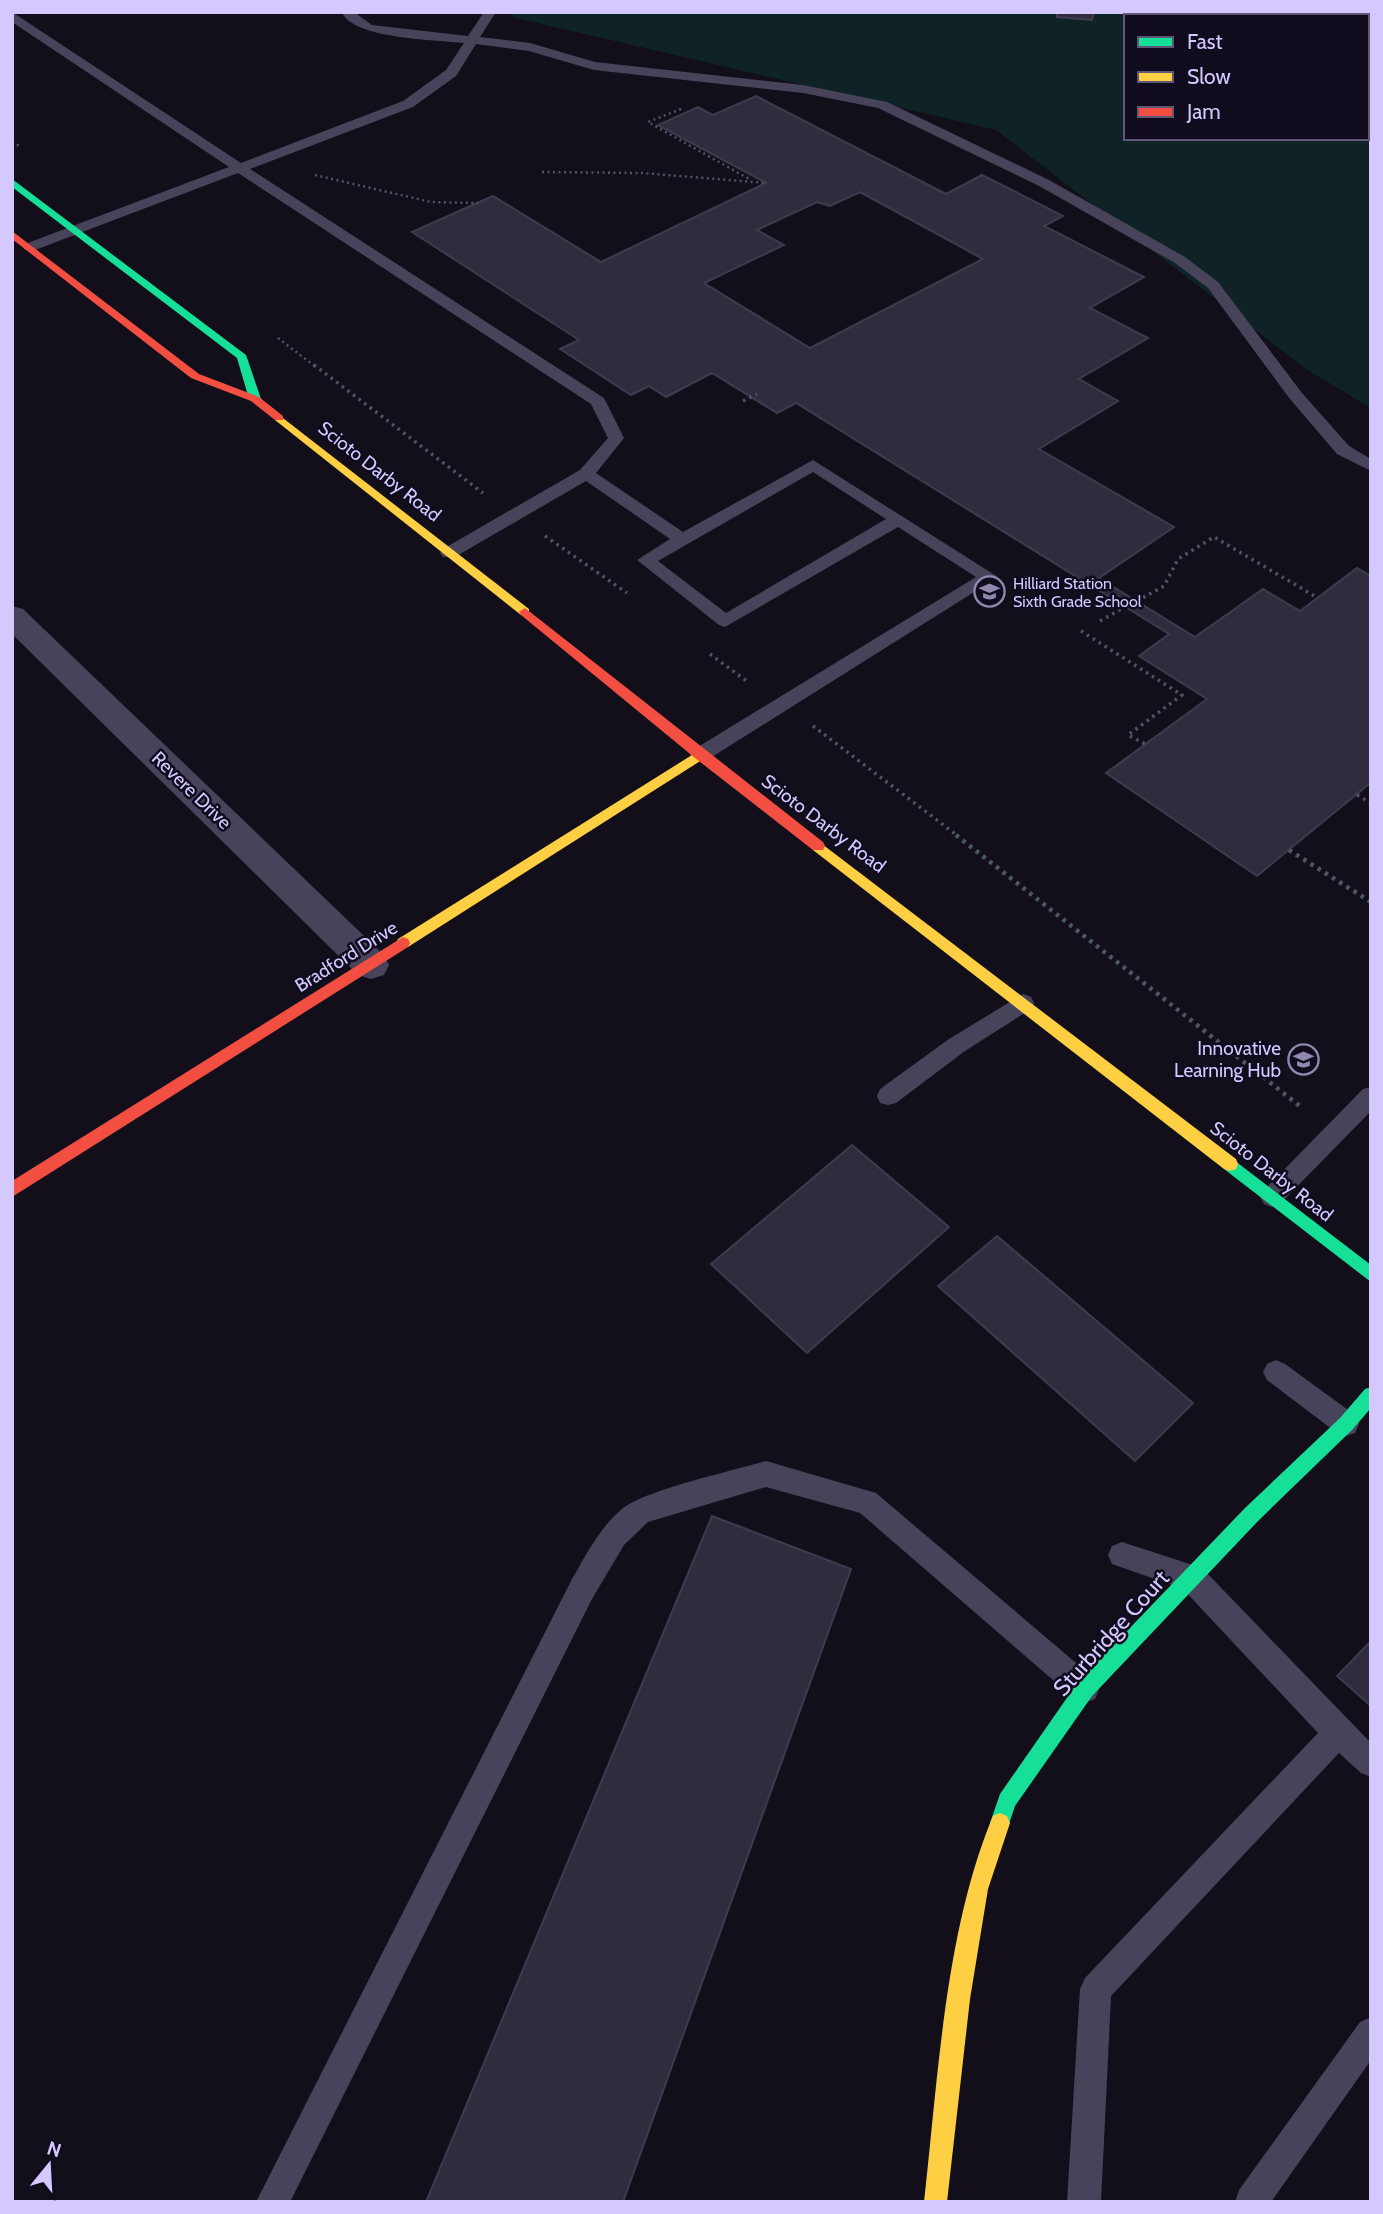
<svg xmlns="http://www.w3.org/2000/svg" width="1383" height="2214" font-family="Cabin,sans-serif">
	<rect width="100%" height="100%" fill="#120f1a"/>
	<path fill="#0f2326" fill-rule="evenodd" d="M513,12h858v396l-65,-39 -310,-239 -484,-113zM1126,16h241v122h-241z"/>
	<g fill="#312c3d" stroke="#40394f" stroke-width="2" fill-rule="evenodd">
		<path d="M1057,12h37l-2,8 -35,-3z"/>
		<path d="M756,96l190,98 36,-19 81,41 -19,10 100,51 -54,31 58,30 -69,41 39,22 -79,48 135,78 -75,51 96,59 68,-48 37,22 57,-43 14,8v210l-2,-2 -112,92 -151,-103 101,-74 -68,-43 30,-22 -373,-231 -19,10 -65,-40 -46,24 -17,-11 -18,9 -71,-46 19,-9 -167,-108 81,-36 108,66 165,-79 -108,-58 40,-18 15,8zM860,192l123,67 -173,89 -106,-65 80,-38 -27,-15 60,-28 13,4z"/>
		<path d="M852,1145l97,82 -142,126 -96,-89z"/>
		<path d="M997,1236l196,167 -58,58 -197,-175z"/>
		<path d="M712,1516l139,53 -228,633h-197z"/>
		<path d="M1371,1641v65l-34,-30z"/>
	</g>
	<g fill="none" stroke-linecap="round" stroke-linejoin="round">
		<g stroke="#4b5767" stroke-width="2.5" stroke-dasharray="2 3.5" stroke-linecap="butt">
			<path d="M681,109l-33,13 103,58"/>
			<path d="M12,142l9,5"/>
			<path d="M542,172l100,1 124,10"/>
			<path d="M315,175l116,27 47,1"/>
			<path d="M278,338l38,29"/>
		</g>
		<g stroke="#4b5767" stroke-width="3.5" stroke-dasharray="2.5 4.5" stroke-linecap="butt">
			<path d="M314,365l169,128"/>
			<path d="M743,401l14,-7"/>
			<path d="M545,536l82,57"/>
			<path d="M1137,601l27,-15 14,-27 36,-22 104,61"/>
			<path d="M1100,621l25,-14"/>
			<path d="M1081,631l101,64 -54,40 17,9"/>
			<path d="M710,654l38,28"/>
			<path d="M813,726l145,110"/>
			<path d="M1357,795l14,8"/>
		</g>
		<g stroke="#4b5767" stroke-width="4.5" stroke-dasharray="3.5 5" stroke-linecap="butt">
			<path d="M956,835l345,272"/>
			<path d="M1289,850l82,52"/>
		</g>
		<g fill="#47435b" fill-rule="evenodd">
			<path d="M12,12l229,151 162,-62 43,-31 18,-27c-26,-3 -112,-4 -122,-31h12l18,13 96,11 16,-24h12l-16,25 50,6 65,19 208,23 84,17 162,78 136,77 33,25 84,111 47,53 22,13v12l-34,-17 -47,-55 -82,-111 -33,-25 -136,-77 -161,-78 -75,-15 -209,-23 -65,-19 -53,-7 -20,32 -43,31 -163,62 354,229 20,40 -28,35 87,59 130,-72 185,117 -291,183h-14l-3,-5 3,-5 283,-173 -78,-50 -173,100 -6,-2 -82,-65 33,-21 -84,-58 -131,76h-12l-3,-4 3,-4 137,-79 28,-32 -17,-34 -353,-231 -203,77h-10l-2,-3 2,-3 204,-77 -217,-145zM813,472l73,47 -160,94 -68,-52z"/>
			<path d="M1023,994l8,3 3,6 -3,6 -66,42 -69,52 -8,2 -8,-2 -3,-7 3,-7 69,-50z"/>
			<path d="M1371,1087v24l-91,93 -8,3 -8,-3 -4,-7 4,-7 99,-101z"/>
			<path d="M1276,1360l9,4 70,51 4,9 -4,9 -9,3 -9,-3 -70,-53 -4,-8 4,-8z"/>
			<path d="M766,1461l110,32 219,186 4,10 -4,10 -10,4 -10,-4 -215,-186 -94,-26 -118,35 -24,23 -32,54 -302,603h-34l316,-623c14,-24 28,-52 50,-70 23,-19 111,-38 144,-48z"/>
			<path d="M1122,1542l80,26 169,175v34l-10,-4 -22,-20 -228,243 -10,206h-34l13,-213 5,-11 233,-245 -135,-144 -71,-25 -4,-9 4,-9z"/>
			<path d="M1371,2017v43l-100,142h-36l4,-12 121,-168z"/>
		</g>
		<path fill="#47435b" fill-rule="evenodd" d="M12,606l11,3 361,346 5,10 -5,10 -13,4 -13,-4 -346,-341z"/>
		<g fill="#16e098" fill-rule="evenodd">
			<path d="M12,179l234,176 15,44 -2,2 -10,-2 -12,-41 -225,-171z"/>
			<path d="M1230,1157l141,108v17l-147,-113 -2,-5 2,-5z"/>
			<path d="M1371,1387v21l-19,22 -93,90 -167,176 -77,110 -8,24 -7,3 -7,-3 -3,-7 10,-29 78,-112 167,-174 95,-90 25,-29z"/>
		</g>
		<g fill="#ffcf43" fill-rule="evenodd">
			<path d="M279,415l250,194v6h-8l-246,-195v-4z"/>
			<path d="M700,750l5,2v6l-297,189h-10l-2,-4 2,-4z"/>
			<path d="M818,841l418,318 2,5 -2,5 -6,2 -6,-2 -411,-319 -2,-4z"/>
			<path d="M1000,1813l7,3 3,7 -22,66 -18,110 -23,203h-23c14,-123 21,-272 69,-386z"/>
		</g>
		<g fill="#f24e42" fill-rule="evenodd">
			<path d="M12,231l187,143 60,23 24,19v4h-8l-24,-19 -60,-23 -179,-139z"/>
			<path d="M525,608l298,234 2,4 -2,4h-10l-118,-92 -174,-143 -2,-3z"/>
			<path d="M403,937l5,2 2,4 -2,4 -396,250v-16z"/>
		</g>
	</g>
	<defs>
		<symbol id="school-ring" viewBox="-11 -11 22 22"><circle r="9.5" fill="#110b1e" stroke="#9187af" stroke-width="1.5"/><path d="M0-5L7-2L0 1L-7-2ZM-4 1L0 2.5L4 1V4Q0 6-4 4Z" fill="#9187af"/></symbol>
	</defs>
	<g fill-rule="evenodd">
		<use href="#school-ring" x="972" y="574" width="35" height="35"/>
		<use href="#school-ring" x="1286" y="1042" width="35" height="35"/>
	</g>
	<g text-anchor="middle" stroke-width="5" stroke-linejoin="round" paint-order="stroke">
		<g font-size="16" fill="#d5c8ff" stroke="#110b1e" text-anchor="start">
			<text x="1013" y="589">Hilliard Station<tspan x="1013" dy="18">Sixth Grade School</tspan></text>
		</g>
		<g font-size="19" fill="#d5c8ff" stroke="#110b1e">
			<text transform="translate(380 471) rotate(38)" y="7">Scioto Darby Road</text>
			<text transform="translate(192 790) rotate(44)" y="7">Revere Drive</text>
			<text transform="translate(824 823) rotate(37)" y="7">Scioto Darby Road</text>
			<text transform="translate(346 956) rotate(-32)" y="7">Bradford Drive</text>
			<text transform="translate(1272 1171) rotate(38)" y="7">Scioto Darby Road</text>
		</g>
		<g font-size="19" fill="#d5c8ff" stroke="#110b1e" text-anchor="end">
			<text x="1281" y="1055">Innovative<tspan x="1281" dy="22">Learning Hub</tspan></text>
		</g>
		<g font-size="23" fill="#d5c8ff" stroke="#110b1e">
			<text transform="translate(1111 1633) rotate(-48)" y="8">Sturbridge Court</text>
		</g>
	</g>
	<rect width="1383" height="2214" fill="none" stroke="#d5c8ff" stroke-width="28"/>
	<rect x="1124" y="14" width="245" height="126" fill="#110b1e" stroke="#5f5778" stroke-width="2"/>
	<rect x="1138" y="37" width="35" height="10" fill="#16e098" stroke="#5f5778" stroke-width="2"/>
	<text x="1187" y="49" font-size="21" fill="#d5c8ff">Fast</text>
	<rect x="1138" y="72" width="35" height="10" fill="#ffcf43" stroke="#5f5778" stroke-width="2"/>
	<text x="1187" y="84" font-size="21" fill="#d5c8ff">Slow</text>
	<rect x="1138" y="107" width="35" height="10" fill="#f24e42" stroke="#5f5778" stroke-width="2"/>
	<text x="1187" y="119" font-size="21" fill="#d5c8ff">Jam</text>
	<g transform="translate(49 2165) rotate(18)" stroke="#110b1e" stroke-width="5" paint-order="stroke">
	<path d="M0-5L12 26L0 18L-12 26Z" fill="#d5c8ff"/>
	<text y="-10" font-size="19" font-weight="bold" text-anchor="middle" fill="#d5c8ff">N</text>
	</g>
</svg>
